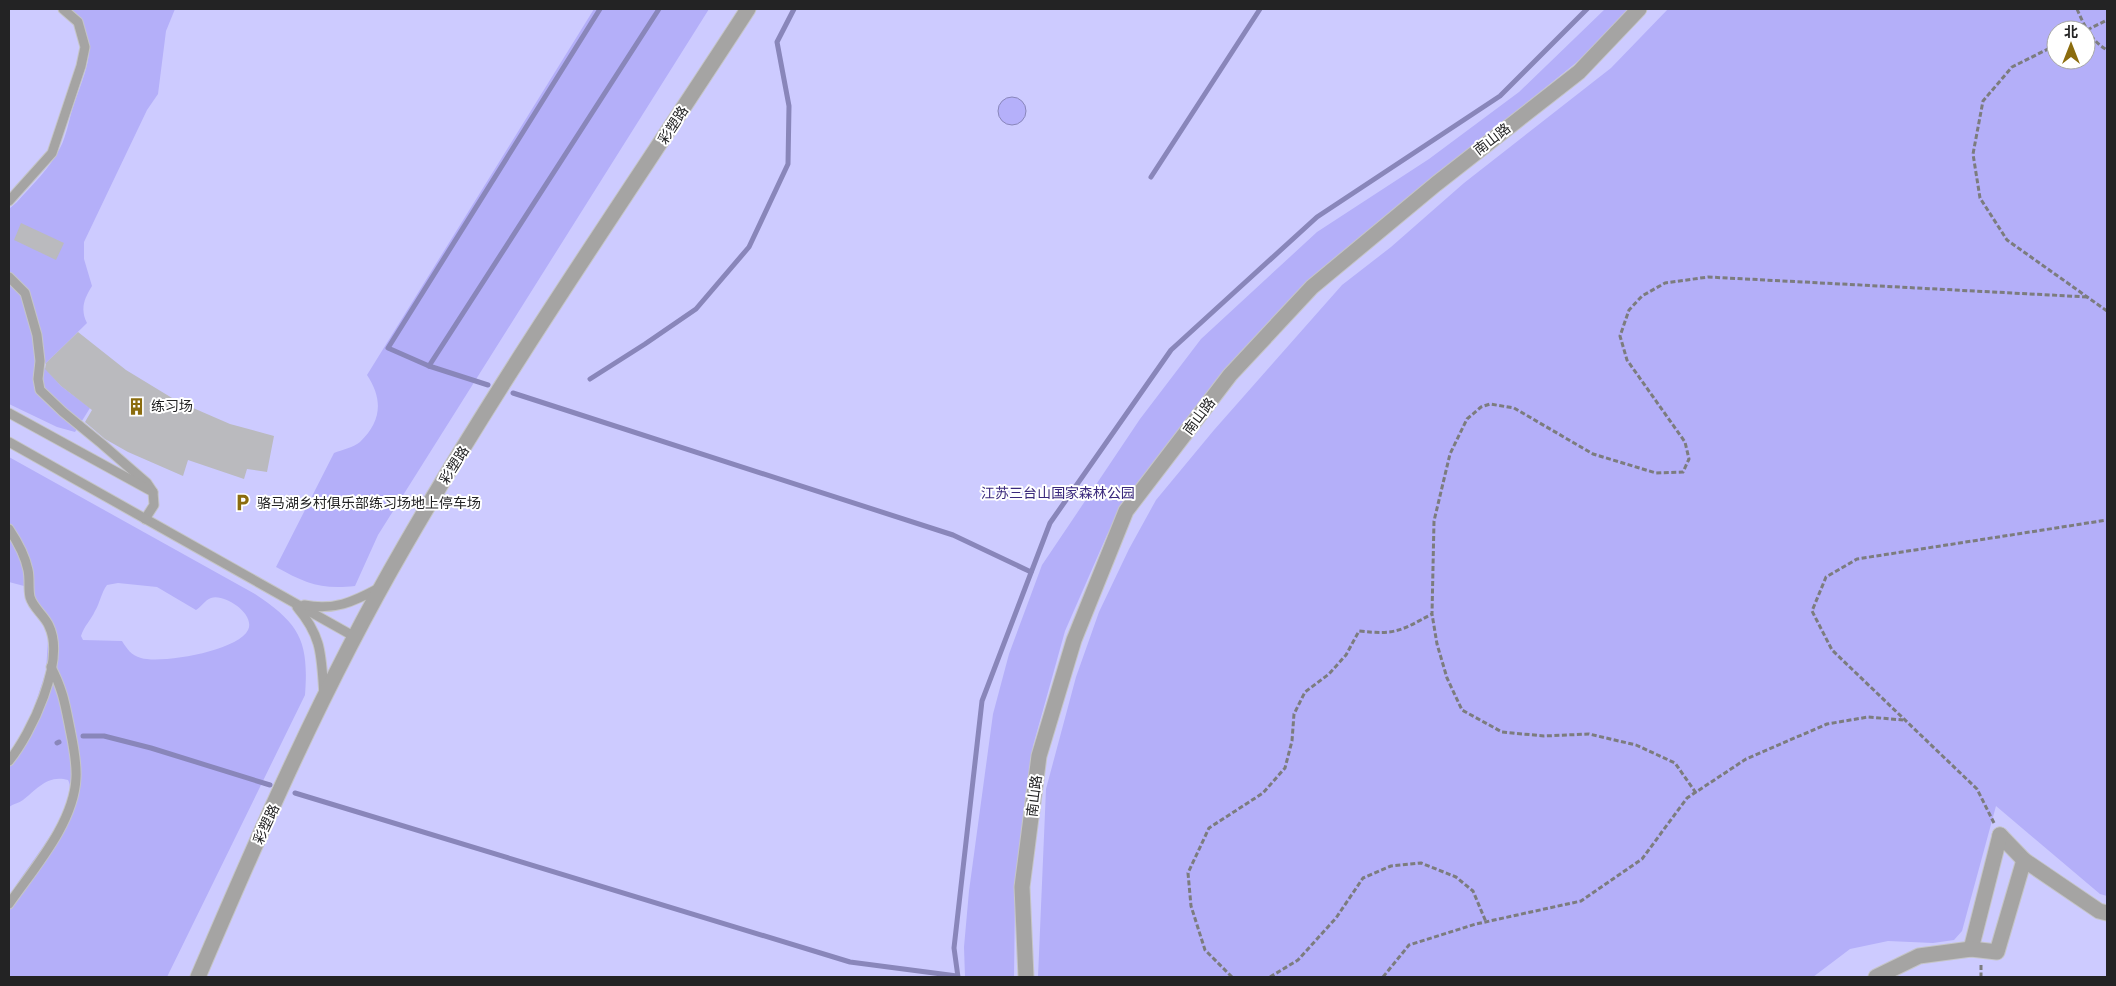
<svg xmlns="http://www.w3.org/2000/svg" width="2116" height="986" font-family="'IBM Plex Sans','Noto Sans SC',sans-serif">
	<rect width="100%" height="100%" fill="#e8e8eb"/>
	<path fill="#cdcbff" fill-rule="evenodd" d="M9,9h2098v968h-2098zM2056,30h30v30h-30z"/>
	<g fill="#b4aff9" fill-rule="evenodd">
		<path d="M71,9h104l-9,22 -8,63 -11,16 -63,132v17l8,27c-8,13 -12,23 -5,37l-44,43 18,20 29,22 -15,24 -18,-5 -48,-23v-195l8,-7c15,-17 33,-34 43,-54 7,-13 9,-30 14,-44 13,-38 27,-61 -3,-95z"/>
		<path d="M594,9h115l-331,526 -23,51c-34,4 -50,-3 -79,-19l58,-114c8,-3 20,-6 26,-11 22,-21 23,-43 7,-67z"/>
		<path d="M1605,9h24l-36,40 -276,224 -88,93 -106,140 -16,29 -42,96 -32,115 -18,155 -1,76h-49l-1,-30 5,-56 24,-177 16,-60 33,-89 31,-46 67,-100 61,-80 116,-107 112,-73 90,-67z"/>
		<path d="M1668,9h439v887l-7,-2 -104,-88 -34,125 -8,9 -21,3 -45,-2 -38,8 -37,28h-775l8,-188 30,-112 23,-65 30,-63 27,-49 58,-70 128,-145 49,-38 73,-64 147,-115zM2056,30h30v30h-30z"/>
		<path d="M9,457l246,137c45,30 54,47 50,101l-138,282h-158c0,-13 -3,-72 1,-80 10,-25 72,-90 58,-117 -20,-6 -31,9 -45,20 -4,3 -10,4 -14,7v-53l10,-14 14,-29 13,-40 2,-31 -2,-11 -17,-22 -5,-21 -15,-4zM118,583l39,4 39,23c5,-3 9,-10 15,-12 13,-5 45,16 37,32 -10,21 -87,34 -107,28 -10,-3 -14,-9 -19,-17l-39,-1 -2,-4c3,-10 10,-16 14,-25 5,-8 6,-18 12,-26z"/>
	</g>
	<circle fill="#b5b0fa" stroke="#8986ba" cx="1012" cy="111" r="14"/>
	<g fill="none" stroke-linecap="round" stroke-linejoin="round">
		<g stroke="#8986ba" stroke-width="5">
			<path d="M600,9l-212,339 41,18 230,-357"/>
			<path d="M1151,177l109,-168"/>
			<path d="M429,366l59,19"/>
			<path d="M590,379l55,-35 51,-35 53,-62 39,-83 1,-58 -12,-64 17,-33"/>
			<path d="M513,393l440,142 78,37"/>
			<path d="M83,736h21l47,12 119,37"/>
			<path d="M57,743l2,-1"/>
			<path d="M295,793l555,169 107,14"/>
			<path d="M958,977l-4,-29 28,-247 68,-178 121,-173 146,-133 183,-121 87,-87"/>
		</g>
	</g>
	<g fill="#bababe">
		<path d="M21,223l43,20 -8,17 -42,-20z"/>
		<path d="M78,332l48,38 51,31 53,23 44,12 -7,36 -20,-3 -3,10 -56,-19 -5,16 -55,-24 -23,-13 -20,-17 7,-12 -31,-24 -16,-17 1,-6z"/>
	</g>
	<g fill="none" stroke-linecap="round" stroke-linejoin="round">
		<defs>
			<g id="lane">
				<path d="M9,201l43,-48 29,-87 4,-19 -7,-25 -15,-13"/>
				<path d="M9,277l16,16 12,42 3,26 -2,18 2,11 23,22 39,32 45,39 6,9"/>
				<path d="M9,413l144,79 1,13 -9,14"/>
				<path d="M9,442l346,195"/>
				<path d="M9,529c8,12 16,26 19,41 2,9 0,18 2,27 3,11 15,19 19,29 17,35 -18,108 -40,135"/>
				<path d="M304,605c30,6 49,-3 75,-17"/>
				<path d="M297,607c26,31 24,49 27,88"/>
				<path d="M9,904c25,-36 65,-81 67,-126 1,-16 -3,-34 -6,-49 -5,-25 -7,-39 -19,-62"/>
			</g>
			<g id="street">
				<path d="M2000,835l24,25 75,51 8,2"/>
				<path d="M1971,949l29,-114"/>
				<path d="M198,977c62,-145 126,-292 206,-430 106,-184 228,-359 344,-538"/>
				<path d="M1026,977l-4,-90 17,-131 35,-116 52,-129 104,-136 82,-88 124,-103 143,-112 60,-63"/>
				<path d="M1876,977l43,-21 52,-7 26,3 27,-92"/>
			</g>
		</defs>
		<use href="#lane" stroke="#c5c5c7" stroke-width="11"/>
		<use href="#street" stroke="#c5c5c7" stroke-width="17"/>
		<g stroke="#7c7c7e" stroke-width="3" stroke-dasharray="5 2.5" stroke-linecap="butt">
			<path d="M2077,9c7,16 14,32 30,41"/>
			<path d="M2087,30l20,-10"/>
			<path d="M2056,45l-44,22 -29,34 -10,53 7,44 27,42 100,71"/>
			<path d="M1696,793l-21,-30 -39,-18 -47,-11 -45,2 -42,-4 -40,-22 -15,-32 -10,-34 -5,-30 2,-93 16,-67 17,-35 14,-12 9,-3 24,4 79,46 63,19 27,-1 6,-13 -4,-17 -58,-82 -7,-24 9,-26 13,-14 23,-13 43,-6 380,20"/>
			<path d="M1994,823l-17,-34 -145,-139 -20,-39 14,-34 31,-18 250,-39"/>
			<path d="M1981,965v12"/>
			<path d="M1232,977l-27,-27 -14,-44 -3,-33 21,-45 54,-35 22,-25 7,-27 2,-27 11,-22 24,-18 17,-19 13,-24c37,4 41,0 73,-17"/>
			<path d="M1270,977l28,-17 38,-42 27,-40 28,-12 30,-3 35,14 17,14 13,31"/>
			<path d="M1383,977l26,-32 67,-21 105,-23 61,-42 45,-61 59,-39 81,-35 41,-7 35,3"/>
		</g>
		<use href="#lane" stroke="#a5a4a3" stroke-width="9"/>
		<use href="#street" stroke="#a5a4a3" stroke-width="15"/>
	</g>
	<defs>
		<symbol id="building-bare" viewBox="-9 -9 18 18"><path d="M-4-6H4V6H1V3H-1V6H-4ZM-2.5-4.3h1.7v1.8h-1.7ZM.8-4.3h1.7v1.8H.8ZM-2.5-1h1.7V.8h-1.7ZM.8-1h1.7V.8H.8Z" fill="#8b6c0e" stroke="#fff" stroke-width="2.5" paint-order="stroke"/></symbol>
		<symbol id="parking-bare" viewBox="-9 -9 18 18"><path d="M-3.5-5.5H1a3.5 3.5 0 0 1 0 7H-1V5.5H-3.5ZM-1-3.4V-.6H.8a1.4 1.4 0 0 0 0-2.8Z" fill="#8b6c0e" stroke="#fff" stroke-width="2.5" paint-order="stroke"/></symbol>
	</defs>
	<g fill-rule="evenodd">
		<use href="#building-bare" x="124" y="394" width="25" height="25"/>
		<use href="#parking-bare" x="230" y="490" width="25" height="25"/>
	</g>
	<g text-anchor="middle" stroke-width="4" stroke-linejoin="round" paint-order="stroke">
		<g font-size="14" fill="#232324" stroke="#fff">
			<text transform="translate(673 125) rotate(-57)" y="5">彩塑路</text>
			<text transform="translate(1492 139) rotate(-38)" y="5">南山路</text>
			<text transform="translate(1199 416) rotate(-53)" y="5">南山路</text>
			<text transform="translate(454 465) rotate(-58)" y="5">彩塑路</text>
			<text transform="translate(1034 796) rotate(-83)" y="5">南山路</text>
			<text transform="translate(266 824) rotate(-65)" y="5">彩塑路</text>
		</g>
		<g font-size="14" fill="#232324" stroke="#fff" text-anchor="start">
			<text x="151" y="411">练习场</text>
			<text x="257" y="508">骆马湖乡村俱乐部练习场地上停车场</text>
		</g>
		<g font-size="14" fill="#3a297c" stroke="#fff">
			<text x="1058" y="498">江苏三台山国家森林公园</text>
		</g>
	</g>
	<rect width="2116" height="986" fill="none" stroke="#232324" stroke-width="20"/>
	<g transform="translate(2071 45)"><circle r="24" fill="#ffffff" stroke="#a7a7a7"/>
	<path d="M0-4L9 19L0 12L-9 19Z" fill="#8b6c0e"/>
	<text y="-8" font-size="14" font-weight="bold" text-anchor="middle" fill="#232324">北</text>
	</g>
</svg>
